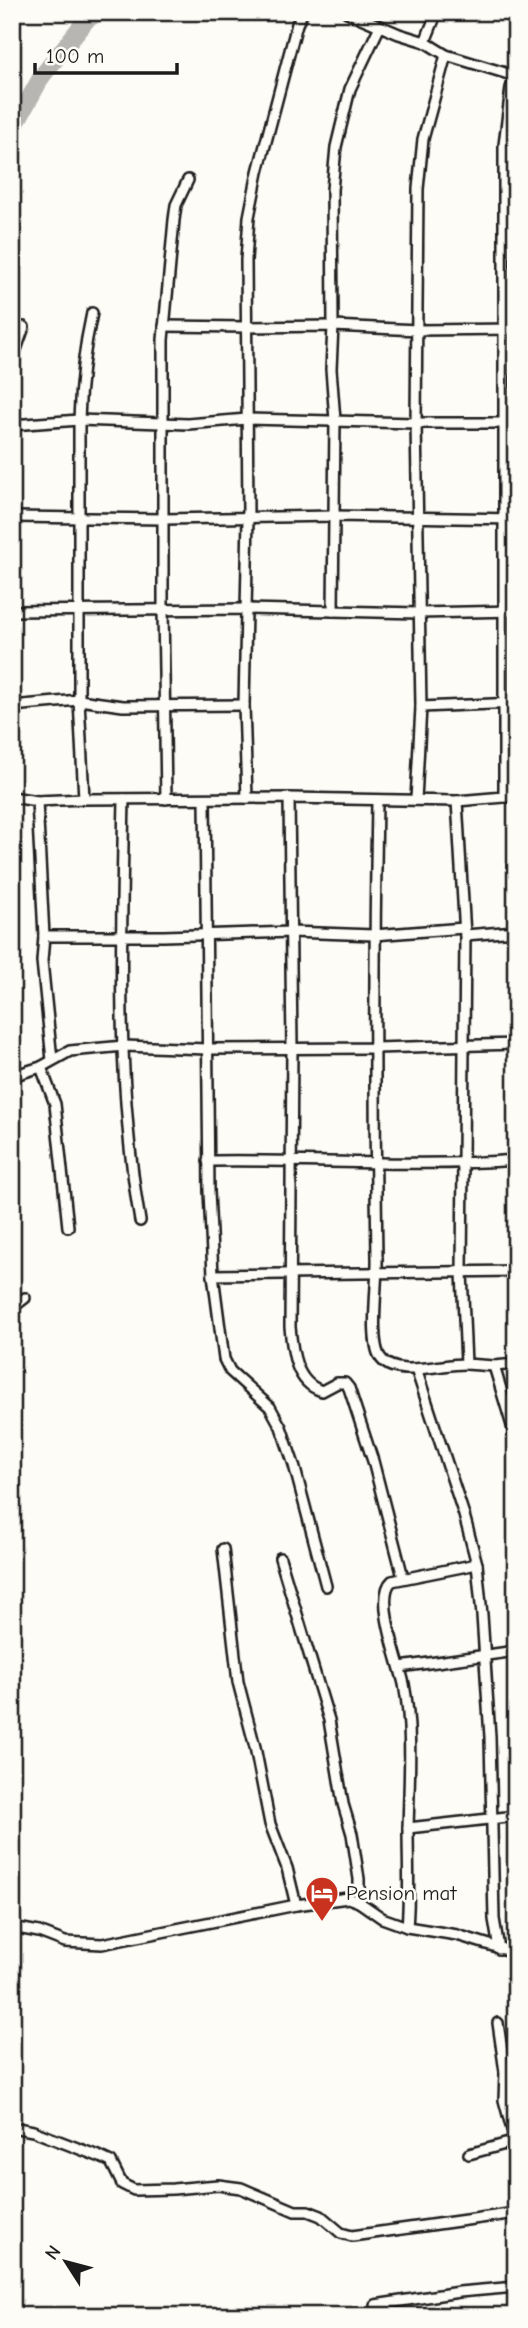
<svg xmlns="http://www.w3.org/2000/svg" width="528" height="2328" font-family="'Comic Neue',sans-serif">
	<rect width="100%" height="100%" fill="#fdfcf7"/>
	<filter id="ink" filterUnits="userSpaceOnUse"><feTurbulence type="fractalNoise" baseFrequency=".0143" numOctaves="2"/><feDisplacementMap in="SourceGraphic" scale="14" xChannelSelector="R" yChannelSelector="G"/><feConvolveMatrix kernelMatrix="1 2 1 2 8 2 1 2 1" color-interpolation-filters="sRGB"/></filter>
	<g filter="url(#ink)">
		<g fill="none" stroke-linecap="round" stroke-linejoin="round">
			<path stroke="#b7b6b2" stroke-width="18" d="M12,130l30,-54 45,-57 12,-7"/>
			<defs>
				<g id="street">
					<path d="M347,12l52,22 26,8 21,13 69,21"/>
					<path d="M425,42l12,-30"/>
					<path d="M164,326l83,1 86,-1 85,4 98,-1"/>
					<path d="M12,361l12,-34"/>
					<path d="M12,425l67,-5 109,4 59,-5 169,4h100"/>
					<path d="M12,517l152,2 171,-3 181,3"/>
					<path d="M12,611l235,-2 171,4 98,-2"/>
					<path d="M333,611l2,-191 -4,-51 2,-43 -1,-136 4,-43 14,-58 30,-63"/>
					<path d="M12,706l67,-6 44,6 121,-1"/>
					<path d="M421,707l95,-4"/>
					<path d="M12,797l25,4 47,-2 205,-1 168,3 47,-4v-652l7,-57 5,-14"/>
					<path d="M504,797h12"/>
					<path d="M247,798l-3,-93 4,-188 -2,-257 3,-43 9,-45 39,-148 6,-12"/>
					<path d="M289,798l3,249 -2,280c2,23 5,56 32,64l15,-8h8l4,5 24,73 30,116"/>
					<path d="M84,799l-5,-99v-280c1,-36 5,-71 13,-107"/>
					<path d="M124,799c-3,140 -8,283 16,422"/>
					<path d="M166,799l-3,-190v-269l11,-120 2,-15 12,-25"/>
					<path d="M205,799l4,392 4,84 11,84 6,12 40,36 11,20 13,38 32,121"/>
					<path d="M377,800c-3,152 -3,305 0,457 1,23 -8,83 3,100 14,23 63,6 86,7"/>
					<path d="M416,800l5,-93 -5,-284 2,-234 5,-50 23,-84"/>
					<path d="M37,801l7,135 -2,25 10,99"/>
					<path d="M457,801l8,134 -3,337 4,92 28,2 22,-2"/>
					<path d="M465,935l51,-4"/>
					<path d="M44,936h120l127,-4 83,3 90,-7"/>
					<path d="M41,1067l14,37 13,123"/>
					<path d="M12,1076l29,-9 29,-16 54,-5 83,3 168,-1 141,-4"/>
					<path d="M208,1161c103,-2 205,7 308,-1"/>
					<path d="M213,1275l303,-4"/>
					<path d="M12,1308l13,-10"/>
					<path d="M494,1366l22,73"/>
					<path d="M416,1369l48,146 13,49 5,51 8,122 4,182 5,30"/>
					<path d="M223,1549l15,133 17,65 15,77 17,44 9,37"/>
					<path d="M280,1558l49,162 14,84 9,30 7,45v23"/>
					<path d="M400,1667l116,-16"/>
					<path d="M408,1828l108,-12"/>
					<path d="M12,1927l27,5 26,10 37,2 194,-39 52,-7 11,4 23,16 25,9 50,8 59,18"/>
					<path d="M407,1927c3,-33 1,-65 1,-97 1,-48 5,-99 -4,-146 -5,-23 -30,-87 -12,-103l85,-17"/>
					<path d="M498,2023l7,49 -1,28 11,41"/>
					<path d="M505,2072l11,-2"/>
					<path d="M12,2127l21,4 65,25 13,6 11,22 12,6 39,-1 45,-4 23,3 54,23h13l13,5 20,17 11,3 164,-23"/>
					<path d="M469,2154l47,-13"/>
					<path d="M375,2305l84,-13 57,-5"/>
				</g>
			</defs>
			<use href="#street" stroke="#1c1c1c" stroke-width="14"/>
			<use href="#street" stroke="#fdfcf7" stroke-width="9"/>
		</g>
	</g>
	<defs>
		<symbol id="hotel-pin" viewBox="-11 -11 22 30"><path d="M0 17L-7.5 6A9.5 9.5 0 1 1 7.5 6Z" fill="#c8321e" stroke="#fdfcf7"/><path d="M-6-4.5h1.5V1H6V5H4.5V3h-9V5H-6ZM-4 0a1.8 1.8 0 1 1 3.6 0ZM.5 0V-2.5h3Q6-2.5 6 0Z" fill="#fff"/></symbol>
	</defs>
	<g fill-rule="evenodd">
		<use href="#hotel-pin" x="303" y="1874" width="38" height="52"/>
	</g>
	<g text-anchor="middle" stroke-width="5" stroke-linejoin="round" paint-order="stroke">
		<g font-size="21" fill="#1c1c1c" stroke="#fdfcf7" text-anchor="start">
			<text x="346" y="1900">Pension mat</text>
		</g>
	</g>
	<rect width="528" height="2328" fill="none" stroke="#fdfcf7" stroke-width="42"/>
	<rect x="21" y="21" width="486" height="2286" fill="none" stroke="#1c1c1c" stroke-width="2.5" filter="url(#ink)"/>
	<g transform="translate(66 2262) rotate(306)" stroke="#fdfcf7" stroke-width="5" paint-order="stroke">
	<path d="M0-5L12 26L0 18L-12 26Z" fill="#1c1c1c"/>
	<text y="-10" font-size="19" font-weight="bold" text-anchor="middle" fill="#1c1c1c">N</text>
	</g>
	<path d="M35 63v10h142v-10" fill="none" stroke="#1c1c1c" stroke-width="3.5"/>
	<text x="46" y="63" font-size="21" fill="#1c1c1c" stroke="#fdfcf7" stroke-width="5" paint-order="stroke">100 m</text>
</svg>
